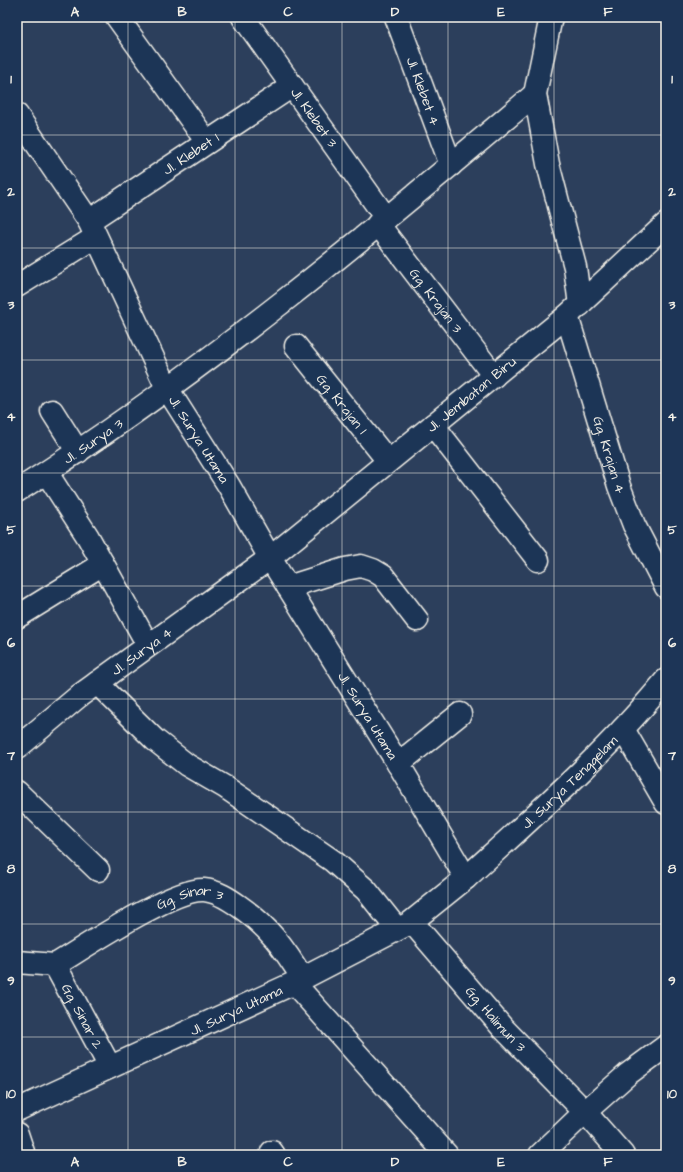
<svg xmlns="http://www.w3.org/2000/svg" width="683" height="1172" font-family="'Architects Daughter',sans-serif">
	<rect width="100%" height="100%" fill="#2c3f5c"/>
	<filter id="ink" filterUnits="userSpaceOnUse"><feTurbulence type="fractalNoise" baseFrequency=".025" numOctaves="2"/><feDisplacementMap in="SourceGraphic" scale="8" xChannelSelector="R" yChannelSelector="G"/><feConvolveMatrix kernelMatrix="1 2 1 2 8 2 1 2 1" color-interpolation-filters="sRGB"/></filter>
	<g filter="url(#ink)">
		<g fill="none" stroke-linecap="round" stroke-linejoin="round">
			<defs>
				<g id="minor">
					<path d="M117,17l90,125"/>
					<path id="s1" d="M243,17l143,201"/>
					<path id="s2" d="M396,17l55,148"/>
					<path d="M551,17l-16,77 13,70 27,103 5,38"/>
					<path id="s3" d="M17,115l72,106 79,169 61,96 41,72 132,212 64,108 -56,45 -116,60 -277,127"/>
					<path id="s4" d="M89,221l203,-135"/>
					<path id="s5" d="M378,224l116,152"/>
					<path d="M17,286l79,-49"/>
					<path id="s6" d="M567,316l52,170 15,39 32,62"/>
					<path id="s7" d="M296,346l92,115"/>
					<path d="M52,411l26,41"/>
					<path d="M433,425l105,135"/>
					<path d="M50,478l38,59 60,108"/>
					<path id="s8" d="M17,491c185,-117 352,-256 518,-397"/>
					<path d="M288,587l57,-18 16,-3 12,4 10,6 34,44"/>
					<path d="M17,617l86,-53"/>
					<path d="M97,683l58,57 32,25 38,22 108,74 33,29 31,39"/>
					<path d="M623,729l43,74"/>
					<path id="s9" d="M17,748l62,-52 191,-138 297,-242 99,-92"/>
					<path d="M398,764l62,-50"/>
					<path d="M17,792l81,78"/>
					<path id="s10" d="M466,878c69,-63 141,-126 200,-198"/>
					<path id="s11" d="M412,922l90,105 83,85 38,43"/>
					<path d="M17,962l38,3"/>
					<path id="s12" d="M55,965c30,-18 118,-77 149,-75 13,1 25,9 35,16 30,21 45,42 64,73"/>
					<path id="s13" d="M55,965l55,102"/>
					<path d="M294,983l153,172"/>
					<path d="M17,1134l7,21"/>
					<path d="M272,1152l2,3"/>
					<path d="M540,1155l45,-43 43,-38 38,-28"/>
				</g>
			</defs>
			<use href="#minor" stroke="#f4f1e8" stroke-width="25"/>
			<use href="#minor" stroke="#1d3557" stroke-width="22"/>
		</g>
	</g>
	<path fill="none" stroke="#f4f1e8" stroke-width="1" stroke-opacity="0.55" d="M128,17v1138M235,17v1138M342,17v1138M448,17v1138M554,17v1138M17,135h649M17,248h649M17,360h649M17,473h649M17,586h649M17,699h649M17,812h649M17,924h649M17,1037h649"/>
	<g text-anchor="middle" stroke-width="3" stroke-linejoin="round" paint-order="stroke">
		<g font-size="14" fill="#f4f1e8" stroke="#1d3557">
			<text dy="5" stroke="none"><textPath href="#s2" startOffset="79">Jl. Klebet 4</textPath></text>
			<text dy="5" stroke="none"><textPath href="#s1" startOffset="123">Jl. Klebet 3</textPath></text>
			<text dy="5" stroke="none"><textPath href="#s4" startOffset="122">Jl. Klebet 1</textPath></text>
			<text dy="5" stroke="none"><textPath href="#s5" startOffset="96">Gg. Krajan 3</textPath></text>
			<text dy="5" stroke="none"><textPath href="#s9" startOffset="576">Jl. Jembatan Biru</textPath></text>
			<text dy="5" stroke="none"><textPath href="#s7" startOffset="74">Gg. Krajan 1</textPath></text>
			<text dy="5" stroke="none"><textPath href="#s3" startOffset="373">Jl. Surya Utama</textPath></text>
			<text dy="5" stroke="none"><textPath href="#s8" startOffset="91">Jl. Surya 3</textPath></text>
			<text dy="5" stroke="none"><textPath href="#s6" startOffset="145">Gg. Krajan 4</textPath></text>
			<text dy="5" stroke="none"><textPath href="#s9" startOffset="158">Jl. Surya 4</textPath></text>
			<text dy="5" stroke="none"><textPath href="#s3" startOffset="697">Jl. Surya Utama</textPath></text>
			<text dy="5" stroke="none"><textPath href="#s10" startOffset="141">Jl. Surya Tenggelam</textPath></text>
			<text dy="5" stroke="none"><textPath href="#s12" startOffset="153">Gg. Sinar 3</textPath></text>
			<text transform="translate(236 1010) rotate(-25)" y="5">Jl. Surya Utama</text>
			<text dy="5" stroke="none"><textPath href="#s13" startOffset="58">Gg. Sinar 2</textPath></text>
			<text dy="5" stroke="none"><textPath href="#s11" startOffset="128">Gg. Halimun 3</textPath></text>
		</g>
	</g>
	<rect width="683" height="1172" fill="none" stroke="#1d3557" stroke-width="44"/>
	<rect x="22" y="22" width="639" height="1128" fill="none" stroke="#f4f1e8" stroke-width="1.5"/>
	<g font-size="13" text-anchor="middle" font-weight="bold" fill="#f4f1e8">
		<text x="75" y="16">A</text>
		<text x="182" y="16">B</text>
		<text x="288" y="16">C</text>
		<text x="395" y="16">D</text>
		<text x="501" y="16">E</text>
		<text x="608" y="16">F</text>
		<text x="11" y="83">1</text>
		<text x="672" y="83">1</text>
		<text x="11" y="196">2</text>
		<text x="672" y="196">2</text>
		<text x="11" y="309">3</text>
		<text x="672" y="309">3</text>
		<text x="11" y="421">4</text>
		<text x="672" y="421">4</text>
		<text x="11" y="534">5</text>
		<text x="672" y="534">5</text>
		<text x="11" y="647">6</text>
		<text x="672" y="647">6</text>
		<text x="11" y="760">7</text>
		<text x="672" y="760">7</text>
		<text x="11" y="873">8</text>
		<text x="672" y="873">8</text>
		<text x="11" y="985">9</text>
		<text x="672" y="985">9</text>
		<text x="11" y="1098">10</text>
		<text x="672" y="1098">10</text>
		<text x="75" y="1166">A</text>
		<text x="182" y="1166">B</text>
		<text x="288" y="1166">C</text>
		<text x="395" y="1166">D</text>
		<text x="501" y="1166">E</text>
		<text x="608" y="1166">F</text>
	</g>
</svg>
